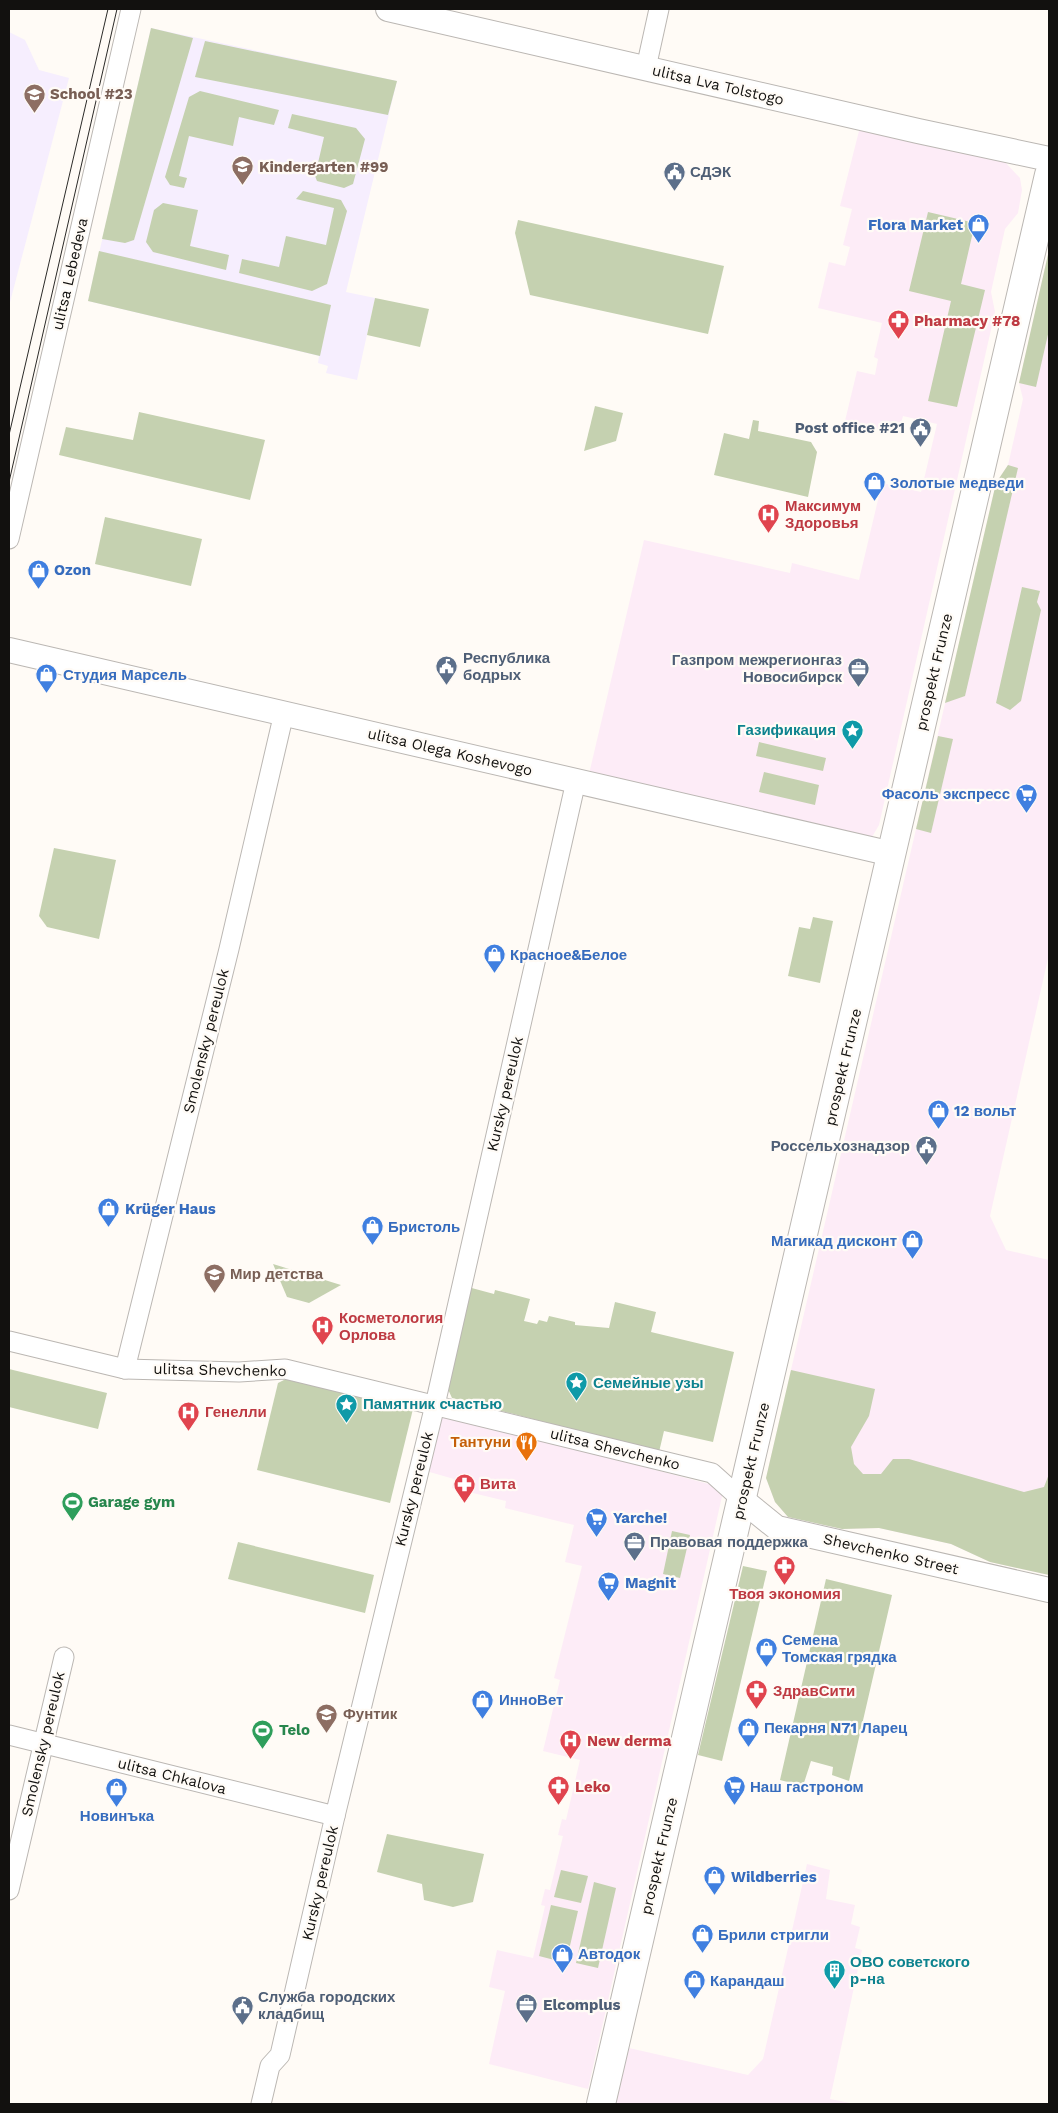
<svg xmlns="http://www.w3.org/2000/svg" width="1058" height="2113" font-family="'Work Sans',sans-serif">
	<rect width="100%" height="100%" fill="#fffbf6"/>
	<g fill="#fdecf7">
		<path d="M860,127l144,34 16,17 2,12 -4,23 -13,16 -14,63 4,20 -116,513 -7,12 -283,-63 55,-234 146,33 2,-10 67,17 23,-97 39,9 16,-68 -34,-8 -5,18 -53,-13 12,-50 18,4 3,-16 -4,-2 8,-34 -64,-15 11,-46 16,4 5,-19 -7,-2 9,-36 -12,-3z"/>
		<path d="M1049,250v704l-59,262 16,34 43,10v315l-59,-13 -39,-18 -72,-16 -37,1 -54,-12 -13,-15 -9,-24 230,-995 12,-18 15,-66 -4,-16z"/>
		<path d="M442,1413l274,73 7,6 -135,597 -99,-25 16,-73 -16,-4 8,-37 36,8 12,-52 -4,-1 4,-16 5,1 13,-54 -5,-1 4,-16 4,1 14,-60 -37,-9 17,-71 -6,-2 28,-112 -17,-4 9,-37 -69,-17 1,-7 -54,-13 2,-9 -28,-8z"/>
		<path d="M807,1864l23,6 -4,29 29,6 -4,19 9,3 -5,21 7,2 -32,149 25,5h-239l13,-56 119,27 15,-16z"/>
	</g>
	<g fill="#f6eefe">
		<path d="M151,28l246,53 -51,211 29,6 -18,82 -31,-7 2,-7 -10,-3 1,-7 -231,-55z"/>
		<path d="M9,32l16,8 14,30 30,8 -60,228z"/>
	</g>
	<g fill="#c5d1b0">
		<path d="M151,28l42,10 -59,202 -9,3 -23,-4z"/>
		<path d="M205,41l192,40 -9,34 -193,-38z"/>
		<path d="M200,91l79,19 -5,15 -35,-8 -6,29 -44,-10 -10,40 8,2 -3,10 -14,-3 -5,-8 24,-80z"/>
		<path d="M292,114l64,14 9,11 -12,45 -9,4 -27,-7 -2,-5 9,-39 -36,-9z"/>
		<path d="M303,191l38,9 6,11 -20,73 -15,7 -73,-18 3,-14 37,8 7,-31 40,9 8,-37 -38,-9z"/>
		<path d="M163,203l35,7 -8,36 39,9 -3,15 -73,-18 -7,-10 8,-32z"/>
		<path d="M928,212l47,11 -14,61 24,6 -28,117 -29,-6 23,-100 -42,-10z"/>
		<path d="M518,220l206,46 -16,68 -178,-39 -15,-62z"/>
		<path d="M1049,250v80l-13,57 -17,-4z"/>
		<path d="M99,251l232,54 -11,51 -232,-55z"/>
		<path d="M375,298l54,11 -9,38 -53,-12z"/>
		<path d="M595,406l28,7 -7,28 -32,10z"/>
		<path d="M139,412l126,28 -15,60 -191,-45 7,-28 67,13z"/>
		<path d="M753,420l6,1 -1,10 53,11 6,10 -9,45 -94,-22 10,-42 25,6z"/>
		<path d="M1008,465l10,3 -53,228 -20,7 51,-220z"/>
		<path d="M105,517l97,22 -11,47 -96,-22z"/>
		<path d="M1022,587l18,4 -3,11 4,8 -20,91 -11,9 -14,-7z"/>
		<path d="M938,736l15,3 -22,94 -15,-4z"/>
		<path d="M759,742l67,16 -3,13 -67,-15z"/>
		<path d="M764,772l55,13 -4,20 -56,-13z"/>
		<path d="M54,848l62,12 -17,79 -52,-12 -8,-11z"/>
		<path d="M813,917l20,4 -13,62 -32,-7 11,-49 11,2z"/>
		<path d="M273,1264l68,21 -32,18 -22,-6z"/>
		<path d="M468,1287l26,7 1,-4 35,9 -6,22 13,3 2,-4 8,2 2,-6 26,6v3l34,3 6,-26 41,10 -5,20 83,20 -21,90 -49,-11 -5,21 -207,-54 -5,-11z"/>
		<path d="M9,1369l98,24 -9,36 -89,-22z"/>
		<path d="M791,1370l84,19 -6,27 -18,31 3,17 9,10h18l12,-15h16l115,33 20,-5 5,-13v101l-59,-13 -39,-18 -72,-16 -37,1 -54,-12 -13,-15 -9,-24z"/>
		<path d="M288,1378l125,31 -23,94 -133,-33 21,-87z"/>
		<path d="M672,1531l18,4 -10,43 -17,-4z"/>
		<path d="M238,1542l136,33 -9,38 -137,-34z"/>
		<path d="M743,1566l24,5 -45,190 -24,-6z"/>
		<path d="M826,1579l66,16 -43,186 -17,-6 1,-8 -22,-6 -8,25 -23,-6z"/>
		<path d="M387,1834l97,20 -11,48 -20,5 -29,-7 -2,-16 -45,-12z"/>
		<path d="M561,1870l27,6 -7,27 -27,-6z"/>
		<path d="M594,1882l22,6 -18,80 -22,-5z"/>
		<path d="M551,1905l27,6 -12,52 -27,-7z"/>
	</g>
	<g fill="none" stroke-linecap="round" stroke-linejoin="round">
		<defs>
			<g id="minor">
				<path d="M646,68l13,-59"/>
				<path d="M9,539l122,-530"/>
				<path d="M9,1341l116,28 114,3 46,-3 427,104 29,26"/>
				<path d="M125,1369l104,-420 55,-236"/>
				<path d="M9,1735l326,81"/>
				<path d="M9,1890l55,-233"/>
				<path d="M261,2104l9,-38 10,-11 55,-239 100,-411 141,-624"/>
			</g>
			<g id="tertiary">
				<path d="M388,9l530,122 131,28"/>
				<path d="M9,650l883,204"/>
				<path d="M741,1499l36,29 272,62"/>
			</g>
			<path id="secondary" d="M601,2104l448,-1929"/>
		</defs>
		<use href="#minor" stroke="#bbb7b3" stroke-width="21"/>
		<use href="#tertiary" stroke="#bbb7b3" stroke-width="26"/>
		<use href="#secondary" stroke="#bbb7b3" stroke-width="30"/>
		<use href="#minor" stroke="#fff" stroke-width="19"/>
		<use href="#tertiary" stroke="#fff" stroke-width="24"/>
		<use href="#secondary" stroke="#fff" stroke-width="28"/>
		<g stroke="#2b2a28" stroke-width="1">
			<path d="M9,435l99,-426"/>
			<path d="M9,482l108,-473"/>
		</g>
	</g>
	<defs>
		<symbol id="school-pin" viewBox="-11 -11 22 30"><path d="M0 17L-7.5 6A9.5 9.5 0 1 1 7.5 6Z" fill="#8d6e63" stroke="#fffbf6"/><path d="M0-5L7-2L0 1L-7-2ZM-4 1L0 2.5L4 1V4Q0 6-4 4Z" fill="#fff"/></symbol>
		<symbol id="civic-pin" viewBox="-11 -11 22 30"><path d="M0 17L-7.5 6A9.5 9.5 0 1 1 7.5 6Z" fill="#5c6f8a" stroke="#fffbf6"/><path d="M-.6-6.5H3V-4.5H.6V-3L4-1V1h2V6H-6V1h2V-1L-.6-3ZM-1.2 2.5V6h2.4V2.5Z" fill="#fff"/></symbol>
		<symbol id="shop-pin" viewBox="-11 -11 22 30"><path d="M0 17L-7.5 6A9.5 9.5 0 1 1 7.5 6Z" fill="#3f7fe0" stroke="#fffbf6"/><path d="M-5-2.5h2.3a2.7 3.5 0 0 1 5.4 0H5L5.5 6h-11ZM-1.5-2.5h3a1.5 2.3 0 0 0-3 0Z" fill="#fff"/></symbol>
		<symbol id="pharmacy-pin" viewBox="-11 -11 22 30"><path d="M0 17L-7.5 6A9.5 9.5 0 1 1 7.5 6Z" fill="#e0444e" stroke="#fffbf6"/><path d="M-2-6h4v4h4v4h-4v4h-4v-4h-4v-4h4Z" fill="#fff"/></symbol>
		<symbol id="hospital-pin" viewBox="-11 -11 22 30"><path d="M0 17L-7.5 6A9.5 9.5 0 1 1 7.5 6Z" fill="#e0444e" stroke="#fffbf6"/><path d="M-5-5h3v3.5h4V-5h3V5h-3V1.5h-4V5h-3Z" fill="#fff"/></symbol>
		<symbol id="office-pin" viewBox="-11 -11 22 30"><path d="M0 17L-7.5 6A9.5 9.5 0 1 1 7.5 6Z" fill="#5c6f8a" stroke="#fffbf6"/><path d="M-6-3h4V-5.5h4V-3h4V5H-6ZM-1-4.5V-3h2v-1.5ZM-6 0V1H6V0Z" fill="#fff"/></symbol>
		<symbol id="sight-pin" viewBox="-11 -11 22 30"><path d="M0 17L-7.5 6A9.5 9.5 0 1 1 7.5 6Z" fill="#0f9aa8" stroke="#fffbf6"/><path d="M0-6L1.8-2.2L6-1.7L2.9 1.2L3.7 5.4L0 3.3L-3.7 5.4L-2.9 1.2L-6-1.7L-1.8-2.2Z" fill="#fff"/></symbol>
		<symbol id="supermarket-pin" viewBox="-11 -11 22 30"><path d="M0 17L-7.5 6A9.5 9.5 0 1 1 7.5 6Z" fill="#3f7fe0" stroke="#fffbf6"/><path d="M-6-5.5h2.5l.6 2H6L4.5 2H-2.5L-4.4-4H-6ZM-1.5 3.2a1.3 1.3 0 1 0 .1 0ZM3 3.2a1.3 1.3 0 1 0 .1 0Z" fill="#fff"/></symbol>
		<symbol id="restaurant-pin" viewBox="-11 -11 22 30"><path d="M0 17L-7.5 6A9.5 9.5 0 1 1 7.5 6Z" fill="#e8710a" stroke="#fffbf6"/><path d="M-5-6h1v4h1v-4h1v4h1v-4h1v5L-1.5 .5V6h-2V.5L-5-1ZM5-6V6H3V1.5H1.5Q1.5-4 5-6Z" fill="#fff"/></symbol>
		<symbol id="stadium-pin" viewBox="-11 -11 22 30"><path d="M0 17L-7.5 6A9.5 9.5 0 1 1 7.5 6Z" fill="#2e9e5b" stroke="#fffbf6"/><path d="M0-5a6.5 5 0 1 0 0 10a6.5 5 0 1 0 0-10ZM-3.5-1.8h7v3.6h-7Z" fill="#fff"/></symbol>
		<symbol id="building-pin" viewBox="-11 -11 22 30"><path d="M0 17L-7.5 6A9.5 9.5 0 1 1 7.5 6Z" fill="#0f9aa8" stroke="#fffbf6"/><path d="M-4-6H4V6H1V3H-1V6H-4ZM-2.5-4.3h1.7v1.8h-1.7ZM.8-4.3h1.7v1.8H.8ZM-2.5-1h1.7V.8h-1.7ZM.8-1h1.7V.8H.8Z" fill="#fff"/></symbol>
	</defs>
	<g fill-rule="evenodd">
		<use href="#school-pin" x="22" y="82" width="25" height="34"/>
		<use href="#school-pin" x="230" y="154" width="25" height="34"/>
		<use href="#civic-pin" x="662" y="160" width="25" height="34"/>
		<use href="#shop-pin" x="966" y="212" width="25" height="34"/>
		<use href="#pharmacy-pin" x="886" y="308" width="25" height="34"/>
		<use href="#civic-pin" x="908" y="416" width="25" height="34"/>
		<use href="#shop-pin" x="862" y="470" width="25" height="34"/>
		<use href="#hospital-pin" x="756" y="502" width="25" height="34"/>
		<use href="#shop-pin" x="26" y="558" width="25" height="34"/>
		<use href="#civic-pin" x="434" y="654" width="25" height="34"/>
		<use href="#office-pin" x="846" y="656" width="25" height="34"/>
		<use href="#shop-pin" x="34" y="662" width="25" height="34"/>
		<use href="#sight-pin" x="840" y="718" width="25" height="34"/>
		<use href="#supermarket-pin" x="1014" y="782" width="25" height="34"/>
		<use href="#shop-pin" x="482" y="942" width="25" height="34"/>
		<use href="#shop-pin" x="926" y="1098" width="25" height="34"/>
		<use href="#civic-pin" x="914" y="1134" width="25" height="34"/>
		<use href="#shop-pin" x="96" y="1196" width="25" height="34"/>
		<use href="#shop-pin" x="360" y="1214" width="25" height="34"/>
		<use href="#shop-pin" x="900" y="1228" width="25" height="34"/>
		<use href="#school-pin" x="202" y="1262" width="25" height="34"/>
		<use href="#hospital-pin" x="310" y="1314" width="25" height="34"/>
		<use href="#sight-pin" x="564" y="1370" width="25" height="34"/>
		<use href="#sight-pin" x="334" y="1392" width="25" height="34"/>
		<use href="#hospital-pin" x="176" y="1400" width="25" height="34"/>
		<use href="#restaurant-pin" x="514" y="1430" width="25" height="34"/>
		<use href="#pharmacy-pin" x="452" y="1472" width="25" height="34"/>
		<use href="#stadium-pin" x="60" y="1490" width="25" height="34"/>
		<use href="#supermarket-pin" x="584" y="1506" width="25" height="34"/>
		<use href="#office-pin" x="622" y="1530" width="25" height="34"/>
		<use href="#pharmacy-pin" x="772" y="1554" width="25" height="34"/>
		<use href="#supermarket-pin" x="596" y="1570" width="25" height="34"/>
		<use href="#shop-pin" x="754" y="1636" width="25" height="34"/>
		<use href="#pharmacy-pin" x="744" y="1678" width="25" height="34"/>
		<use href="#shop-pin" x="470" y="1688" width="25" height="34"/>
		<use href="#school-pin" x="314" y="1702" width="25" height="34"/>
		<use href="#shop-pin" x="736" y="1716" width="25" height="34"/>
		<use href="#stadium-pin" x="250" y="1718" width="25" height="34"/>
		<use href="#hospital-pin" x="558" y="1728" width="25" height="34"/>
		<use href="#pharmacy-pin" x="546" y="1774" width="25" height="34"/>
		<use href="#supermarket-pin" x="722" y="1774" width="25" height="34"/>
		<use href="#shop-pin" x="104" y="1776" width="25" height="34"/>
		<use href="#shop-pin" x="702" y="1864" width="25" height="34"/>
		<use href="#shop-pin" x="690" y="1922" width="25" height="34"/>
		<use href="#shop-pin" x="550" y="1942" width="25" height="34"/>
		<use href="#building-pin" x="822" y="1958" width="25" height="34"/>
		<use href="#shop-pin" x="682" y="1968" width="25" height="34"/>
		<use href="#office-pin" x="514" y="1992" width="25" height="34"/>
		<use href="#civic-pin" x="230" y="1994" width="25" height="34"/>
	</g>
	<g text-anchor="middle" stroke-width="4.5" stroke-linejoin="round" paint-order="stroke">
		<g font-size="15" fill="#12110f" stroke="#fffbf6">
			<text transform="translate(718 85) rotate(13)" y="5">ulitsa Lva Tolstogo</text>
			<text transform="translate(70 274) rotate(-77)" y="5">ulitsa Lebedeva</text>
			<text transform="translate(934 672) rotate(-77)" y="5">prospekt Frunze</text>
			<text transform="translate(450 752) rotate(13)" y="5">ulitsa Olega Koshevogo</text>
			<text transform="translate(206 1041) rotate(-76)" y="5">Smolensky pereulok</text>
			<text transform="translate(843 1067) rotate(-77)" y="5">prospekt Frunze</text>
			<text transform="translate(505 1094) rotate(-77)" y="5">Kursky pereulok</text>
			<text transform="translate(220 1370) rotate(1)" y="5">ulitsa Shevchenko</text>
			<text transform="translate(615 1449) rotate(14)" y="5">ulitsa Shevchenko</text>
			<text transform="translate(751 1461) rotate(-77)" y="5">prospekt Frunze</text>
			<text transform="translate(414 1489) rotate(-76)" y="5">Kursky pereulok</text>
			<text transform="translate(891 1554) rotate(13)" y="5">Shevchenko Street</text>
			<text transform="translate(43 1744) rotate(-77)" y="5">Smolensky pereulok</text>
			<text transform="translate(172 1776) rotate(14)" y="5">ulitsa Chkalova</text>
			<text transform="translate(659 1856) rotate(-77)" y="5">prospekt Frunze</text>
			<text transform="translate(320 1883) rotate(-77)" y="5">Kursky pereulok</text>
		</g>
		<g font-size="15" font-weight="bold" fill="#785e54" stroke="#fffbf6" text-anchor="start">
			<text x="50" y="99">School #23</text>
			<text x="259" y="172">Kindergarten #99</text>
			<text x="230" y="1279">Мир детства</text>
			<text x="343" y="1719">Фунтик</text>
		</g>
		<g font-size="15" font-weight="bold" fill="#4e5e75" stroke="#fffbf6" text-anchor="start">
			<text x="690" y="177">СДЭК</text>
			<text x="905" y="433" text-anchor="end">Post office #21</text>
			<text x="463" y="663">Республика<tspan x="463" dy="17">бодрых</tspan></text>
			<text x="842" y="665" text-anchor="end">Газпром межрегионгаз<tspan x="842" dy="17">Новосибирск</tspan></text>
			<text x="910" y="1151" text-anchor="end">Россельхознадзор</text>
			<text x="650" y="1547">Правовая поддержка</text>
			<text x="258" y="2002">Служба городских<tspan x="258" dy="17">кладбищ</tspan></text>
			<text x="543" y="2010">Elcomplus</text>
		</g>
		<g font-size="15" font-weight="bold" fill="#366cbe" stroke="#fffbf6" text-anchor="start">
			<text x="963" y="230" text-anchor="end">Flora Market</text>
			<text x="890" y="488">Золотые медведи</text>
			<text x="54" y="575">Ozon</text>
			<text x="63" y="680">Студия Марсель</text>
			<text x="1010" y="799" text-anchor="end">Фасоль экспресс</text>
			<text x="510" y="960">Красное&amp;Белое</text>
			<text x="954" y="1116">12 вольт</text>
			<text x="125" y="1214">Krüger Haus</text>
			<text x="388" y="1232">Бристоль</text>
			<text x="897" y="1246" text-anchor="end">Магикад дисконт</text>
			<text x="613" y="1523">Yarche!</text>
			<text x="625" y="1588">Magnit</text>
			<text x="782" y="1645">Семена<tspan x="782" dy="17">Томская грядка</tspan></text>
			<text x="499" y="1705">ИнноВет</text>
			<text x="764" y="1733">Пекарня N71 Ларец</text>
			<text x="750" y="1792">Наш гастроном</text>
			<text x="117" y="1821" text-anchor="middle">Новинъка</text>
			<text x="731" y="1882">Wildberries</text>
			<text x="718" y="1940">Брили стригли</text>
			<text x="578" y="1959">Автодок</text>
			<text x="710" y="1986">Карандаш</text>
		</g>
		<g font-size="15" font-weight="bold" fill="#be3a42" stroke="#fffbf6" text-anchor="start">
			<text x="914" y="326">Pharmacy #78</text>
			<text x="785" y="511">Максимум<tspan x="785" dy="17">Здоровья</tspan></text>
			<text x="339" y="1323">Косметология<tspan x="339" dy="17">Орлова</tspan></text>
			<text x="205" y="1417">Генелли</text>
			<text x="480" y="1489">Вита</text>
			<text x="785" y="1599" text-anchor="middle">Твоя экономия</text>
			<text x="773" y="1696">ЗдравСити</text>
			<text x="587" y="1746">New derma</text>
			<text x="575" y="1792">Leko</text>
		</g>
		<g font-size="15" font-weight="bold" fill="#0d838f" stroke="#fffbf6" text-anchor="start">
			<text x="836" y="735" text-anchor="end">Газификация</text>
			<text x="593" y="1388">Семейные узы</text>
			<text x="363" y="1409">Памятник счастью</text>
			<text x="850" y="1967">ОВО советского<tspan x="850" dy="17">р-на</tspan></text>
		</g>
		<g font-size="15" font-weight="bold" fill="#c56008" stroke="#fffbf6" text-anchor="end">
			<text x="511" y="1447">Тантуни</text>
		</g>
		<g font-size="15" font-weight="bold" fill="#27864d" stroke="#fffbf6" text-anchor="start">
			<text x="88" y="1507">Garage gym</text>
			<text x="279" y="1735">Telo</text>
		</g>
	</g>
	<rect width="1058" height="2113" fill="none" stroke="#12110f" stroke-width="20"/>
</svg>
